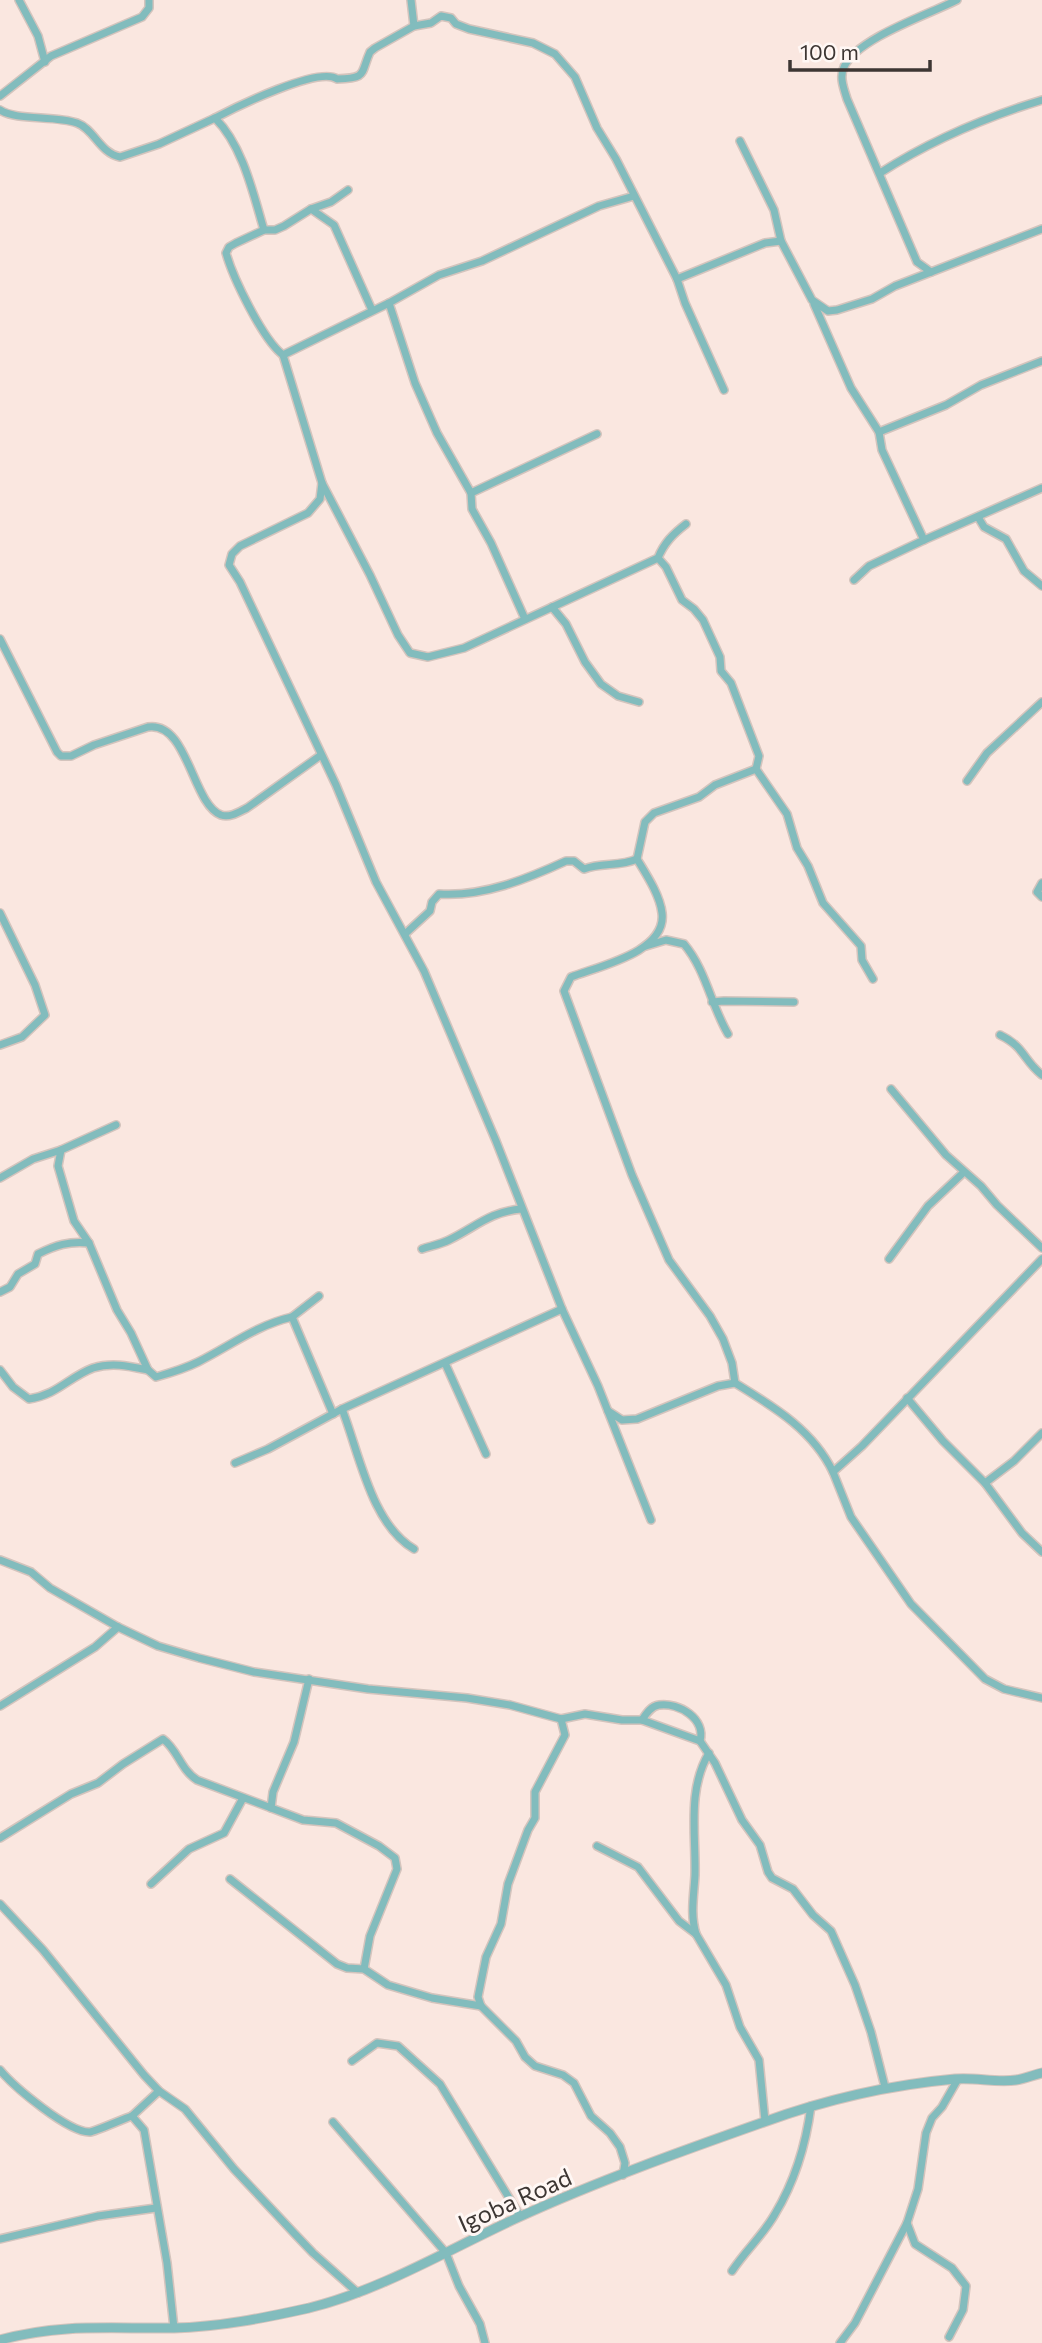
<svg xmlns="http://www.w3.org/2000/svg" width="1042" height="2343" font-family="Commissioner,sans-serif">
	<rect width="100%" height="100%" fill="#fae7e0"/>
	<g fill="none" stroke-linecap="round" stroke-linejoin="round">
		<defs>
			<g id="minor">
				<path d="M19,0l19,36 7,26"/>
				<path d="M411,0l3,26"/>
				<path d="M0,96l51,-40 91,-39 7,-9v-8"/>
				<path d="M0,110c16,11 55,5 77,13 17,6 23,30 43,34l39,-13 56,-26c28,28 38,75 49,112"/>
				<path d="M215,118c21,-11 104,-52 122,-39 31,-1 23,-5 33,-27l5,-4 39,-22 17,-3 10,-7 10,2 5,6 13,5 64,14 22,11 20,23 22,51 19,31 61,120 8,24 39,87"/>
				<path d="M740,141l34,69 7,31 31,59 16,11 9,-1 35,-11 23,-13 147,-57"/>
				<path d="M880,173c50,-32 106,-56 162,-73"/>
				<path d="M348,190l-17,12 -20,7 -27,17 -9,4h-11l-28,13 -7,4 -3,6c7,25 37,87 57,102l39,128 48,92 28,60 12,18 18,4 36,-9 194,-90c6,-15 15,-24 28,-34"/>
				<path d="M311,209l23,16 38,85"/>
				<path d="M931,272l-14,-10 -70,-163c-3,-10 -8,-22 -3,-32 13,-29 86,-53 113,-67"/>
				<path d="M677,279l88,-36 16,-2"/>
				<path d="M389,303l26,80 22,50 34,60"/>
				<path d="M814,304l37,84 28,44 67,-27 35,-20 61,-24"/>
				<path d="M283,355l106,-52 50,-28 43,-14 117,-55 35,-10"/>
				<path d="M322,483l-2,16 -12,14 -68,33 -8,8 -3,11 11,17 96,203 40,97 48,89 72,170 66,168 36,77 53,134"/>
				<path d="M978,517l6,10 22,12 18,32 18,15"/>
				<path d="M924,540l118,-52"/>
				<path d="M658,558l8,9 16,33 12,9 9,11 17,37 1,14 10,12 28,73 -3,13 31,45 10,34 11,18 15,37 38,43 1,14 11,19"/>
				<path d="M854,580l15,-14 55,-26 -42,-90 -3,-18"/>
				<path d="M552,607l14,17 19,38 16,22 17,12 21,6"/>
				<path d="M525,619l-34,-76 -19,-34 -1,-16 126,-59"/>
				<path d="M0,639l57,113 4,4h10l23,-11 54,-18c40,-6 44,77 73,88 9,3 18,-3 26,-7l74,-53"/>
				<path d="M967,781l20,-28 55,-51"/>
				<path d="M1042,883l-5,9 5,5"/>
				<path d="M0,913l35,72 10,30 -23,22 -22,8"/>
				<path d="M405,934l25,-23 2,-9 7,-8c44,3 88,-15 127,-33h8l10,8c18,-7 35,-2 53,-10"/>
				<path d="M646,946l20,-6 18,4c22,26 27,61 44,90"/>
				<path d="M712,1002l12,-1 70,1"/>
				<path d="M1000,1035c25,12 23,25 42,40"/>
				<path d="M891,1089l55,66 35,31 16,19 45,43"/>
				<path d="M116,1125l-55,25 -3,16 16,55 15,22 28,67 14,23 17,37 8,7c14,-4 28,-8 42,-15 32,-16 59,-37 94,-45l41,97"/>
				<path d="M0,1178l33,-19 28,-9"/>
				<path d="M422,1249c9,-3 19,-5 27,-9 27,-13 40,-28 72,-31"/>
				<path d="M889,1259l39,-53 36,-34"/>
				<path d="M0,1292l10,-5 8,-13 17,-10 3,-10c18,-9 31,-13 51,-11"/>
				<path d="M292,1317l27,-21"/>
				<path d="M445,1363l41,91"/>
				<path d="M0,1370l13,17 16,12c28,-4 40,-22 64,-31 19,-6 36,-2 55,2"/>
				<path d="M735,1383l-3,-20 -9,-24 -13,-23 -41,-56 -37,-85 -68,-184 7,-14c28,-11 96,-25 91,-64 -2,-18 -16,-39 -25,-54l8,-37 9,-9 45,-16 16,-12 41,-16"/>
				<path d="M907,1398l36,43 42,42 37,50 20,19"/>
				<path d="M342,1409c17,43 29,115 72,140"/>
				<path d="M608,1411l14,9 15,-1 81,-33 17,-3c39,24 78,47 98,89l29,-26 180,-187"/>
				<path d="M235,1463l33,-14 74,-40 220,-100"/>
				<path d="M833,1472l18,45 60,87 74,75 19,10 38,9"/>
				<path d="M985,1483l29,-22 28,-28"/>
				<path d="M0,1560l31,12 19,16 68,39 40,19 41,12 55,14 114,17 99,9 43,7 51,14 24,-5 37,6h20l58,21 15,22 27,57 18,25 8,27 4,6 21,11 20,26 18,16 24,54 16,47 14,55"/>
				<path d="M0,1706l95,-59 23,-20"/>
				<path d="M561,1719l4,16 -30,57v26l-7,12 -20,54 -7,40 -15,33 -8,40 3,9 35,35 9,16 10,9 28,9 11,8 17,33 19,17 10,14 5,16 -2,12"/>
				<path d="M642,1720c4,-6 9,-14 17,-15 20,-3 47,14 41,36"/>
				<path d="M271,1808l2,-16 21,-50 15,-63"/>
				<path d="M0,1838l71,-44 27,-11 25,-19 40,-25c15,11 17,30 34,41l106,40 33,3 43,23 16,12 2,11 -27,67 -6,33"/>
				<path d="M597,1846l41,21 41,54 17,13 30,51 14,42 19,33 6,61"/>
				<path d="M230,1879l107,85 10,4 17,1 24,16 44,13 49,8"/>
				<path d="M151,1884l38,-35 35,-16 19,-35"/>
				<path d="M0,1904l43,46 101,125 15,16 26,18 49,60 59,63 20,21 45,40"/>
				<path d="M696,1934c-6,-20 -2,-39 -1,-59 1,-41 -8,-85 14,-122"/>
				<path d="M352,2061l25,-18 21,3 42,38 80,132"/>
				<path d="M0,2070c14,17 69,63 90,62 6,-1 33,-13 42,-16l12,14 23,133 7,65"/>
				<path d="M132,2116l27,-25"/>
				<path d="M333,2122l113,131 13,33 21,38 5,19"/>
				<path d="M907,2223l8,21 37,24 14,18 -3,24 -14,27"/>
				<path d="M0,2239l98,-23 58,-8"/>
				<path d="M732,2271c13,-20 32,-37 43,-57 20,-33 31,-70 36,-108"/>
				<path d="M840,2343l15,-20 52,-100 11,-34 8,-56 6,-15 10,-11 16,-28"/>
			</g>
			<path id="tertiary" d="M0,2340c61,-17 112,-11 174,-12 45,-1 90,-10 135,-20 73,-18 142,-60 210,-91 79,-36 163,-66 245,-95 63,-23 124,-37 191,-43 20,-2 41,4 61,1 8,-1 17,-5 26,-7"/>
		</defs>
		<use href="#minor" stroke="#d4c4bd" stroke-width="10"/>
		<use href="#tertiary" stroke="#d4c4bd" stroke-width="11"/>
		<use href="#minor" stroke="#82bcbd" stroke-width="7"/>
		<use href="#tertiary" stroke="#82bcbd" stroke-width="9"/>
	</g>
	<g text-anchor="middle" stroke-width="6" stroke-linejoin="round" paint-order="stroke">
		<g font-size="24" fill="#3d3633" stroke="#fff7f4">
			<text transform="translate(515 2201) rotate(-24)" y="8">Igoba Road</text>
		</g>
	</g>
	<path d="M790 60v10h140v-10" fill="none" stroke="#3d3633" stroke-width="3.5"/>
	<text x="800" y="60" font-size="21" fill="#3d3633" stroke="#fff7f4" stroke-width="5" paint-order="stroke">100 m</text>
</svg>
